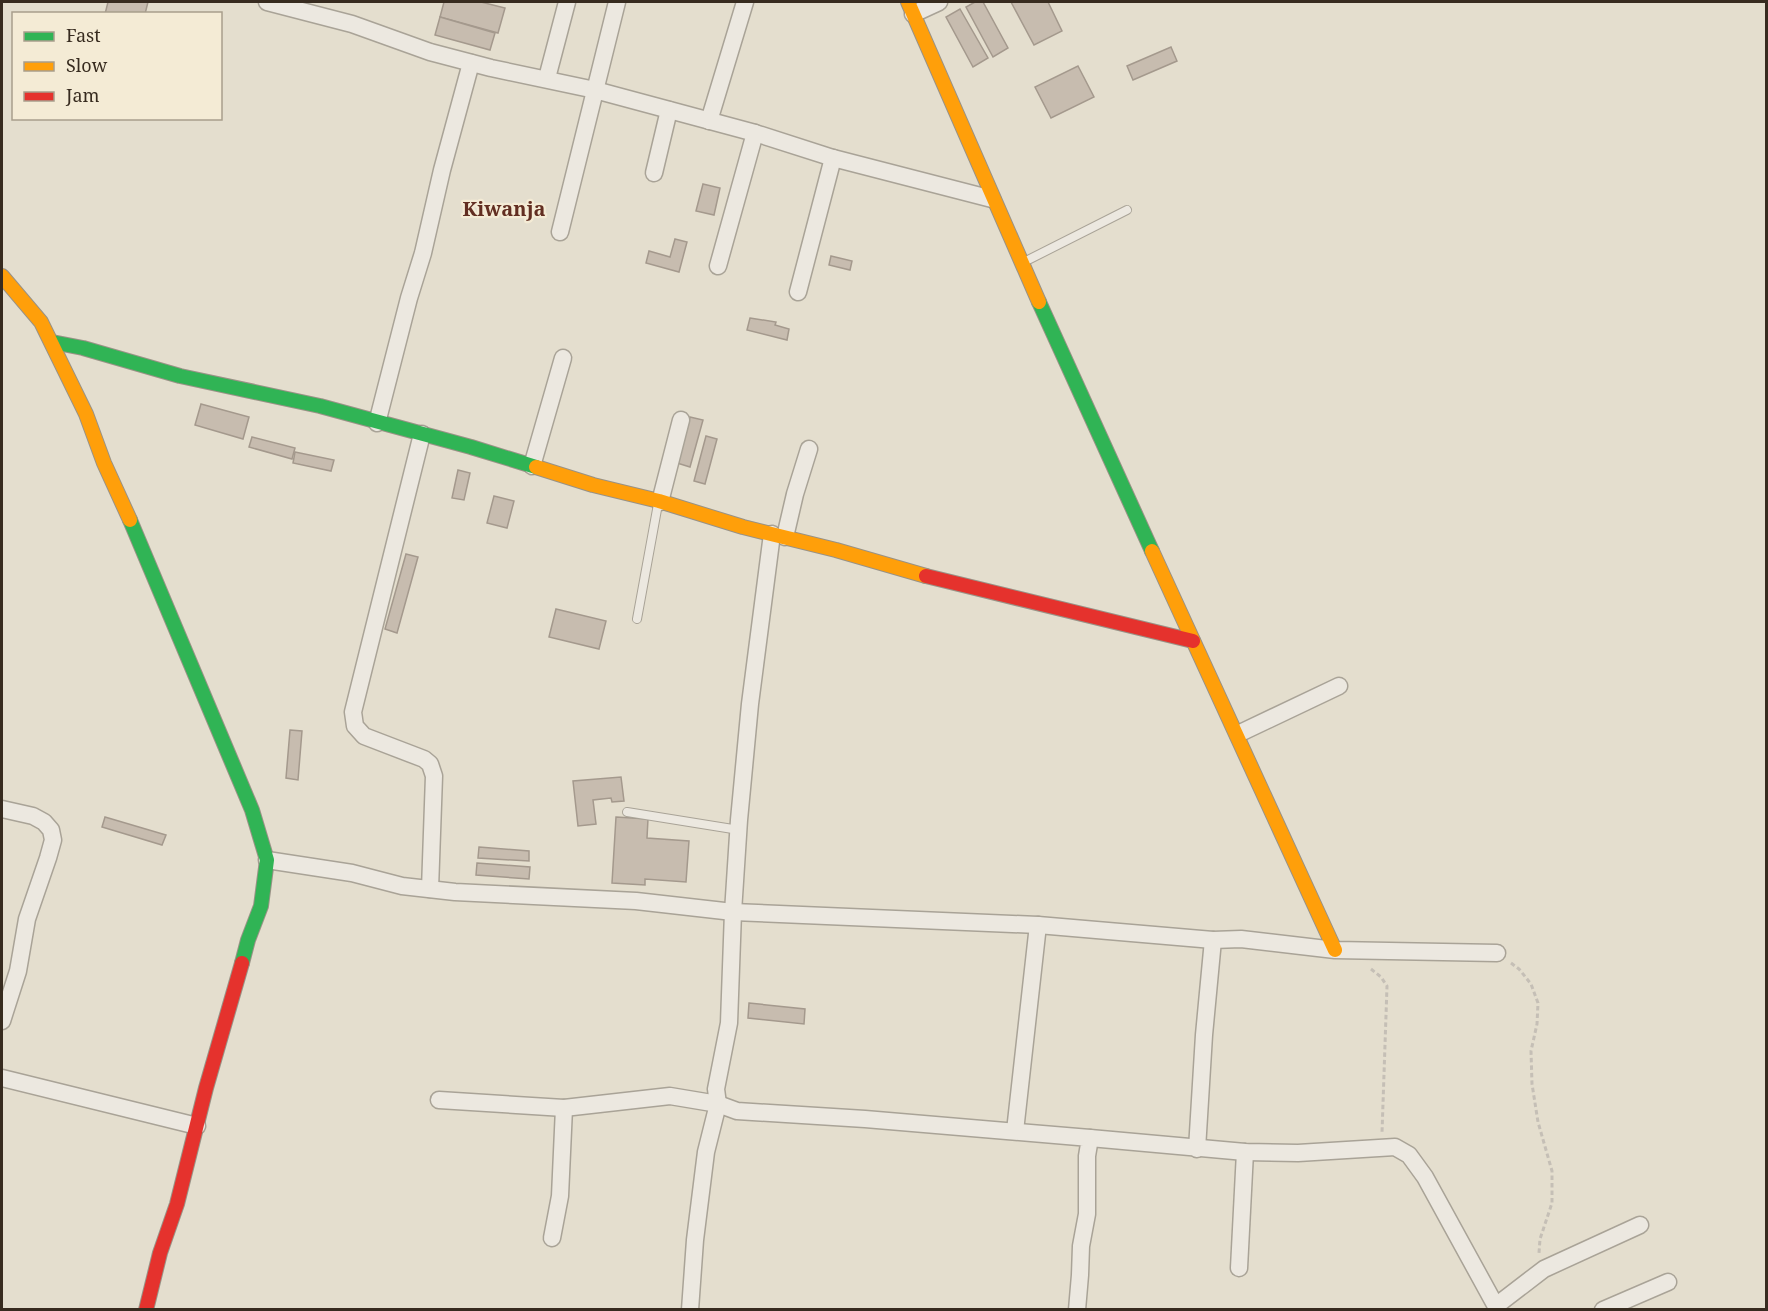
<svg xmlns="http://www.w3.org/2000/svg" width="1768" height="1311" font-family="'Noto Serif',serif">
	<rect width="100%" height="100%" fill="#e4dece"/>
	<g fill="#c7bcaf" stroke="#a4998d" stroke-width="1.5">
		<path d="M108,2h40l-3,12h-40z"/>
		<path d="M444,2h37l24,6 -7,25 -58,-16z"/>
		<path d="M975,2h8l25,46 -15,9 -27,-50z"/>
		<path d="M1011,2h37l14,29 -28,14z"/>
		<path d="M960,9l28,49 -15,9 -27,-50z"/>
		<path d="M440,17l55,16 -5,17 -55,-15z"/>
		<path d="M1171,47l6,14 -44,19 -6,-14z"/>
		<path d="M1078,66l16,31 -43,21 -16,-31z"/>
		<path d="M703,184l17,4 -6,27 -18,-4z"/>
		<path d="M675,239l12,3 -8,30 -33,-9 3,-12 21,6z"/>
		<path d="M831,256l21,5 -2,9 -21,-5z"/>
		<path d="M750,318l26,4 -1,3 14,4 -2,11 -40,-10z"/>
		<path d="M201,404l48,13 -6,22 -48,-14z"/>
		<path d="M690,417l13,3 -13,47 -13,-4z"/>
		<path d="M706,436l11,3 -12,45 -11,-3z"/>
		<path d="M252,437l43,11 -3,11 -43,-12z"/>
		<path d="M295,452l39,8 -3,11 -38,-8z"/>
		<path d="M458,470l12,3 -6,27 -12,-2z"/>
		<path d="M494,496l20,5 -7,27 -20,-5z"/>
		<path d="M406,554l12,3 -21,76 -12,-4z"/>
		<path d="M556,609l50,12 -7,28 -50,-12z"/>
		<path d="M290,730l12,1 -4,49 -12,-2z"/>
		<path d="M621,777l3,24 -12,1 -1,-4 -18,2 3,24 -18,2 -5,-45z"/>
		<path d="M105,817l61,18 -4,10 -60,-18z"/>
		<path d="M616,817l32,2 -1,19 42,3 -3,41 -41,-3v6l-33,-2z"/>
		<path d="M479,847l50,4v10l-51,-3z"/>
		<path d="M477,863l53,4 -1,12 -53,-4z"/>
		<path d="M749,1003l56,6 -1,15 -56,-6z"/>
	</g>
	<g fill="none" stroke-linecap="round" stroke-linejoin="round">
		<defs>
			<g id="lane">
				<path d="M1022,263l105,-53"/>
				<path d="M637,619l21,-115"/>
				<path d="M627,812l112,18"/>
			</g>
			<g id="street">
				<path d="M267,2l85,22 78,28 61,16 104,22 160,43 78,25 159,41"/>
				<path d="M913,14l26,-12"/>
				<path d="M547,78l20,-76"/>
				<path d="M709,121l36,-119"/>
				<path d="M654,173l15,-63"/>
				<path d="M560,232l57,-230"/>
				<path d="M718,266l37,-133"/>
				<path d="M798,292l35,-134"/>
				<path d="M377,423l32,-125 14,-45 19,-83 29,-107"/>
				<path d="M422,434l-69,278 2,14 9,10 60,23 6,5 4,12 -4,113"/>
				<path d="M532,466l31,-108"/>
				<path d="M660,502l21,-82"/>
				<path d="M785,537l10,-43 14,-45"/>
				<path d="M1238,734l101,-48"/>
				<path d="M2,809l31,7 11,6 7,8 2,10 -5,18 -21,61 -9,52 -16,50"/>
				<path d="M267,860l85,13 50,13 53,6 181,9 97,11 305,13 175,15"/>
				<path d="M2,1078l195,48"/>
				<path d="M439,1100l125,8 106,-12 48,8 19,7 128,8 225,19 -3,18v58l-6,32 -1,29 -3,35"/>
				<path d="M1015,1131l23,-206"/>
				<path d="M1090,1138l155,14 53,1 97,-6 14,8 16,22 73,133"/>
				<path d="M1197,1149l7,-114 9,-95 28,-1 94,11 162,3"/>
				<path d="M552,1238l8,-42 4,-88"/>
				<path d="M1239,1268l6,-116"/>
				<path d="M1497,1305l47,-36 96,-44"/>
				<path d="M690,1310l5,-70 11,-88 12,-48 -2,-15 13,-66 4,-111 6,-92 11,-116 22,-170"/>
				<path d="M1603,1310l65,-28"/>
			</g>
			<g id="fast">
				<path d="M1039,302l113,249"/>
				<path d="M52,342l31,6 97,28 140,30 151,41 65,20"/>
				<path d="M130,520l122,290 15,50 -6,46 -13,34 -6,23"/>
			</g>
			<g id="slow">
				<path d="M908,2l131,300"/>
				<path d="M2,276l39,46 45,92 18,49 26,57"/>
				<path d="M536,467l57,18 66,16 84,26 93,23 90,26"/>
				<path d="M1152,551l183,399"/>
			</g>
			<g id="jam">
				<path d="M926,576l267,65"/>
				<path d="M146,1310l14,-57 17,-49 29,-116 36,-125"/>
			</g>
		</defs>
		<use href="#lane" stroke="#a9a397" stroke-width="10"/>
		<use href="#street" stroke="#a9a397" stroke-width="19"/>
		<use href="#fast" stroke="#999286" stroke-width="16"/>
		<use href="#slow" stroke="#999286" stroke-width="16"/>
		<use href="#jam" stroke="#999286" stroke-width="16"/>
		<g stroke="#c5bfb6" stroke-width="3" stroke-dasharray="4.5 3" stroke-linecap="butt">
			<path d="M1511,963l8,6 12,15 7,19 -1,21 -6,27 1,33 6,38 14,49v32l-12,36 -1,14"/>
			<path d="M1371,969l10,8 6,9 -5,147"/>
		</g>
		<use href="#lane" stroke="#ece8e0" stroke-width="8"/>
		<use href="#street" stroke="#ece8e0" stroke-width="16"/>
		<use href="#fast" stroke="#30b455" stroke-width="14"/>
		<use href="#slow" stroke="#ff9f0a" stroke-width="14"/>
		<use href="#jam" stroke="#e5322d" stroke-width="14"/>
	</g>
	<g text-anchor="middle" stroke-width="4.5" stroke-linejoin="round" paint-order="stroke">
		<g font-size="20" font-weight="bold" fill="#622e21" stroke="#f4ebd5">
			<text x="504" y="216">Kiwanja</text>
		</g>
	</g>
	<rect width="1768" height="1311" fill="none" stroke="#372b1f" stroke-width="6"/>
	<rect x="12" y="12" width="210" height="108" fill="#f4ebd5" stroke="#a89e8c" stroke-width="1.5"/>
	<rect x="24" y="32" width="30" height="9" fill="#30b455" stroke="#a89e8c" stroke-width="1.5"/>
	<text x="66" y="42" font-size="18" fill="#372b1f">Fast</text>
	<rect x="24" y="62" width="30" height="9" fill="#ff9f0a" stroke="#a89e8c" stroke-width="1.5"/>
	<text x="66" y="72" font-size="18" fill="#372b1f">Slow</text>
	<rect x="24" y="92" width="30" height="9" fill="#e5322d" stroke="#a89e8c" stroke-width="1.5"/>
	<text x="66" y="102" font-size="18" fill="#372b1f">Jam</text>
</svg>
